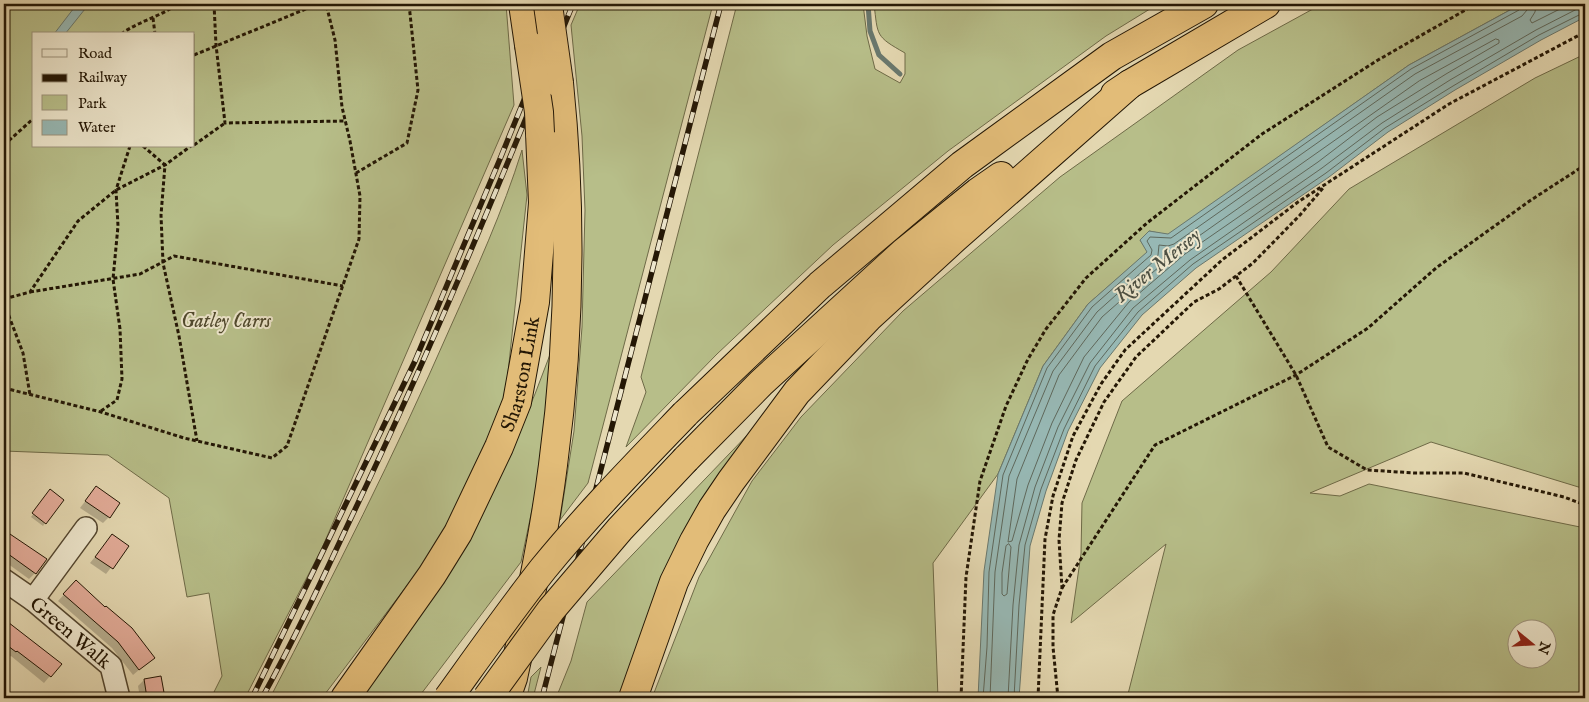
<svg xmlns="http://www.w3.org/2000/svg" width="1589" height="702" font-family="'IM FELL English',serif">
	<rect width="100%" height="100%" fill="#e4d8b1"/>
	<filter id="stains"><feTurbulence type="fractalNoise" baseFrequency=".004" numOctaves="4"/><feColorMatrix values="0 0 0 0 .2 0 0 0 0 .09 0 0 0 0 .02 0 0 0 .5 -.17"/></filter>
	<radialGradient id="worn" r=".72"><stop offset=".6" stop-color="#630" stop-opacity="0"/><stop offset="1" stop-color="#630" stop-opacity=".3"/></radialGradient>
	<g fill="#b7be89" stroke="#6e6a47" fill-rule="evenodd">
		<path d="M4,4h502l8,101 -192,443 -77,150h-34l11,-22 -13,-83 -22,4 -18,-99 -61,-43 -104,-4zM34,34h160v112h-160z"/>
		<path d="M580,4h133l-125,479 -28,37 14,-89 8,-104 3,-117 -3,-74 -11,-111z"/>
		<path d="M737,4h126l4,32 8,33 25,14 5,-9v-21c-30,-17 -27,-17 -31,-49h284l-52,32 -158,115 -115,94 -116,109 -91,93 20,-55 -5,-15z"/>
		<path d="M1322,4h199l-112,61 -241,170 -19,-4 -9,9 8,12 -60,52 -45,62 -45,108 -65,89 5,135h-286l47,-121 53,-96 49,-64 102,-106 157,-134 178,-127z"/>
		<path d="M1585,54v435l-154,-47 -121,51 30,3 29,-12 216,44v170h-458l39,-154 -95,79 10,-69 1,-51 40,-102 149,-129 78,-83 186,-111zM1516,630h30v30h-30z"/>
		<path d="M522,150l5,45 -21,196 -36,100 -49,76 -99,131h-52c63,-122 125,-244 180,-370 26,-58 53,-117 72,-178z"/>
		<path d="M554,344l-17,142 -16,76 -103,136h-59l151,-245 25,-59z"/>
		<path d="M779,402l-155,296h-68l15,-37 16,-59z"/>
		<path d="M541,667l-8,31h-6l4,-21z"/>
	</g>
	<g fill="#97b8b4" stroke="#69786e">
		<path d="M77,4h12l-24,30h-11z"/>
		<path d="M1521,4h64v13l-44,23 -86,50 -67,42 -59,45 -133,91 -54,47 -42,53 -32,63 -22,60 -16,55 -11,152h-41l6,-127 14,-97 45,-108 45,-62 59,-52 -7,-12 9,-9 19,3 241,-169z"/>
	</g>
	<g fill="#0003">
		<path d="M96,487l13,30 -6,6 -23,-15z"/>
		<path d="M48,494l-3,29 -2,3 -12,-9z"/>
		<path d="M4,531l9,5 22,37 -6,6 -25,-18z"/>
		<path d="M112,536l15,11 -21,27 -16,-11z"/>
		<path d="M76,582l77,76 -20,17 -21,-27 -54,-47z"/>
		<path d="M4,620l56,44 -16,19 -33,-27 -2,1 -5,-4z"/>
		<path d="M160,677l3,21h-23l-2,-12 6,-6z"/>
		<path d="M84,694l1,4h-20z"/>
	</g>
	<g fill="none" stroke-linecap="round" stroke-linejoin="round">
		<g stroke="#5e685c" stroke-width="1">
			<path d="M1536,4l-1,8 -5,8 2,3 38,-19"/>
			<path d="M1496,39l3,1v3l-53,31 -69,43 -59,45 -133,92 -56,48 -45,55 -32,66 -24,62 -16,56 -4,1 9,-63 42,-104 43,-58 58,-51 6,-12 13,-4 240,-169z"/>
			<path d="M1009,544l2,3 -4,47 -3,2 -2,-2v-21l4,-27z"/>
			<path d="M983,698l4,-51 2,-75 14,-97 44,-107 45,-61 59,-52 1,-5 -5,-9 3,-4 21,1 240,-169 108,-59 3,-6"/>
			<path d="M990,698l5,-126 14,-96 44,-105 44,-59 58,-52 3,-5 1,-10 9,1 6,-2 241,-170 107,-58 5,-6 1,-6"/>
			<path d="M1008,698l5,-93 6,-60 16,-58 23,-60 32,-64 43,-55 57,-48 132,-92 60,-45 68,-43 86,-50 43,-22 6,-1"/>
			<path d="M1014,698l5,-93 6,-60 16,-56 23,-60 31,-63 43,-54 55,-48 133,-91 59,-45 68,-42 86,-51 42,-21 4,-1"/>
		</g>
		<path stroke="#69786e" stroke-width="5" d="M868,4l2,27 9,24 21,19"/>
	</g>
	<g fill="#e3ac99" stroke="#241705">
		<path d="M96,486l24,17 -10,15 -25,-17z"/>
		<path d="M50,489l14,11 -18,24 -14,-11z"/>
		<path d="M4,530l43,29 -11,15 -32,-23z"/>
		<path d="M112,534l17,12 -16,23 -18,-12z"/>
		<path d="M76,580l29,27 1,-1 26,22 23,30 -16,12 -21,-28 -55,-48z"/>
		<path d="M4,619l58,45 -11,13 -34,-26 -1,1 -12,-9z"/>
		<path d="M161,676l4,22h-18l-3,-19z"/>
	</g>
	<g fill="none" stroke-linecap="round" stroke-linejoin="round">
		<defs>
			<g id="minor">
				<path id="s1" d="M4,580l29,20 78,66 8,32"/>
				<path d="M33,600l53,-72"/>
			</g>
			<g id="highway">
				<path d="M523,4l6,41"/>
				<path d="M1115,94l15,-10 136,-80"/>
				<path d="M685,414l135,-129 142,-120 150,-109 92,-52"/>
				<path d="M686,459l75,-76 143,-131 74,-60 23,-16"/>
				<path id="s2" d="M345,698l87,-123 26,-42 41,-86 18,-45 18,-100 8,-99 -3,-70"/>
				<path d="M506,698l7,-20c15,-70 31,-141 40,-213 17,-126 19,-255 6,-382"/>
				<path d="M633,698l41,-116 20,-41 18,-32 19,-28 66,-89 71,-74 86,-79 176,-155"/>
			</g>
		</defs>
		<use href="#minor" stroke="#544730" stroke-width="24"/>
		<use href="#highway" stroke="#241705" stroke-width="30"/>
		<g stroke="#241705" stroke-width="3" stroke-dasharray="4 2.5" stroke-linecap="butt">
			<path d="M214,4l2,41 9,78 121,-2"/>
			<path d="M153,18l2,16"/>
			<path d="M121,34c18,-13 39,-17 56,-30"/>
			<path d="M194,55l124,-51"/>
			<path d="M4,145l30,-27"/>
			<path d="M194,145l31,-22"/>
			<path d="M143,146l22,19 -4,50 2,48 16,73 18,105"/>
			<path d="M356,173l51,-30 11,-53 -9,-86"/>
			<path d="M1236,276l60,99 32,72 39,23 48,3h49l100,24 21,8"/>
			<path d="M30,292l110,-18 34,-18 169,30"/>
			<path d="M4,299l26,-7 48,-71 38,-31 49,-25 26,-19"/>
			<path d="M4,303l19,50 7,42"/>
			<path d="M4,388l97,24 83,26 88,20 15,-12 72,-207 1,-43 -10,-55 -8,-34 -7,-67 -9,-36"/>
			<path d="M101,411l16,-11 5,-21 -2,-50 -7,-50 5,-53 -2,-36 14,-44"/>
			<path d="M1062,588l93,-143 141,-70 72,-47 68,-60 95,-68 54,-35"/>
			<path d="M961,698l5,-121 14,-96 26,-75 22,-47 18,-30 40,-51 61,-55 115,-89 116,-74 98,-56"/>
			<path d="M1038,698l7,-159 8,-43 20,-60 28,-52 24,-34 97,-90 76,-58 151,-98 136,-72"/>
			<path d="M1058,698l-5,-51v-32l9,-27 -3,-48 3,-37 14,-43 28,-58 32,-45 58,-55 25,-13 34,-26 47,-48 23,-27"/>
		</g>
		<use href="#minor" stroke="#ede6cc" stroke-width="21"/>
		<use href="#highway" stroke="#e2bc78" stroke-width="28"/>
		<defs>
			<g id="rail">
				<path d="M252,698l163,-337 85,-202 63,-155"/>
				<path d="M262,698c32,-58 60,-118 88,-178 81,-169 152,-343 223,-516"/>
				<path d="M542,698l179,-694"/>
			</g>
		</defs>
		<use href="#rail" stroke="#241705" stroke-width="5.5"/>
		<use href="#rail" stroke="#ede6cc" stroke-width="4" stroke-dasharray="11" stroke-linecap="butt"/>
		<defs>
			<g id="highway-bridge">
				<path d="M548,5l11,78"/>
				<path d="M529,45l10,67 1,21"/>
				<path d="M448,698c31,-43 62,-87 95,-129 45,-55 94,-105 142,-155"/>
				<path d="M487,698l64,-88 69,-81 66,-70"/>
			</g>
		</defs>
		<use href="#highway-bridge" stroke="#241705" stroke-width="30" stroke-linecap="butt"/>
		<use href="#highway-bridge" stroke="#e2bc78" stroke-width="28"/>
	</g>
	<g text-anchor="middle" stroke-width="4" stroke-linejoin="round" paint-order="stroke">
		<g font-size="20" font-style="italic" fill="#50492d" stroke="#ede6cc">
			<text x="226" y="327">Gatley Carrs</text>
		</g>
		<g font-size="20" fill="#241705" stroke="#ede6cc">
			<text dy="7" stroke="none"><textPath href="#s2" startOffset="372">Sharston Link</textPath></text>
			<text dy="7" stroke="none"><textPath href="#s1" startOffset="85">Green Walk</textPath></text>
		</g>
		<g font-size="21" font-style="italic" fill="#4c4f42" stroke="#ede6cc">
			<text transform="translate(1157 265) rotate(-39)" y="7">River Mersey</text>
		</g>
	</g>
	<rect width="1589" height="702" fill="none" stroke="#e4d8b1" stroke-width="20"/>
	<rect x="5" y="5" width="1579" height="692" fill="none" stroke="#241705" stroke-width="2.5"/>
	<rect x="10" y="10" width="1569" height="682" fill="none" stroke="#241705"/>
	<rect x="32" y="32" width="162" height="115" fill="#ede6cc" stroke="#9d937c"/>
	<rect x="42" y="49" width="25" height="8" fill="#ede6cc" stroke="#9d937c"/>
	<text x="78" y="58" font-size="15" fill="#241705">Road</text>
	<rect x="42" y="74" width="25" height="8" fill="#241705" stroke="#9d937c"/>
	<text x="78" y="82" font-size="15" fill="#241705">Railway</text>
	<rect x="42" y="95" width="25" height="15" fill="#b7be89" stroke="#9d937c"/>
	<text x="78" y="108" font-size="15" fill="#241705">Park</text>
	<rect x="42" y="120" width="25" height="15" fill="#97b8b4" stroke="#9d937c"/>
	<text x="78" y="132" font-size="15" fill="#241705">Water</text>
	<g transform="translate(1532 644) rotate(108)"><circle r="24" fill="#ede6cc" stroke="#9d937c"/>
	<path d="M0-4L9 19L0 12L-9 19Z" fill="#8f2418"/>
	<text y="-8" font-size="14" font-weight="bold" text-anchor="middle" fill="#241705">N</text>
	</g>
	<rect width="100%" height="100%" filter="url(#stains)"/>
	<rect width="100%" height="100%" fill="url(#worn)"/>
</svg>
